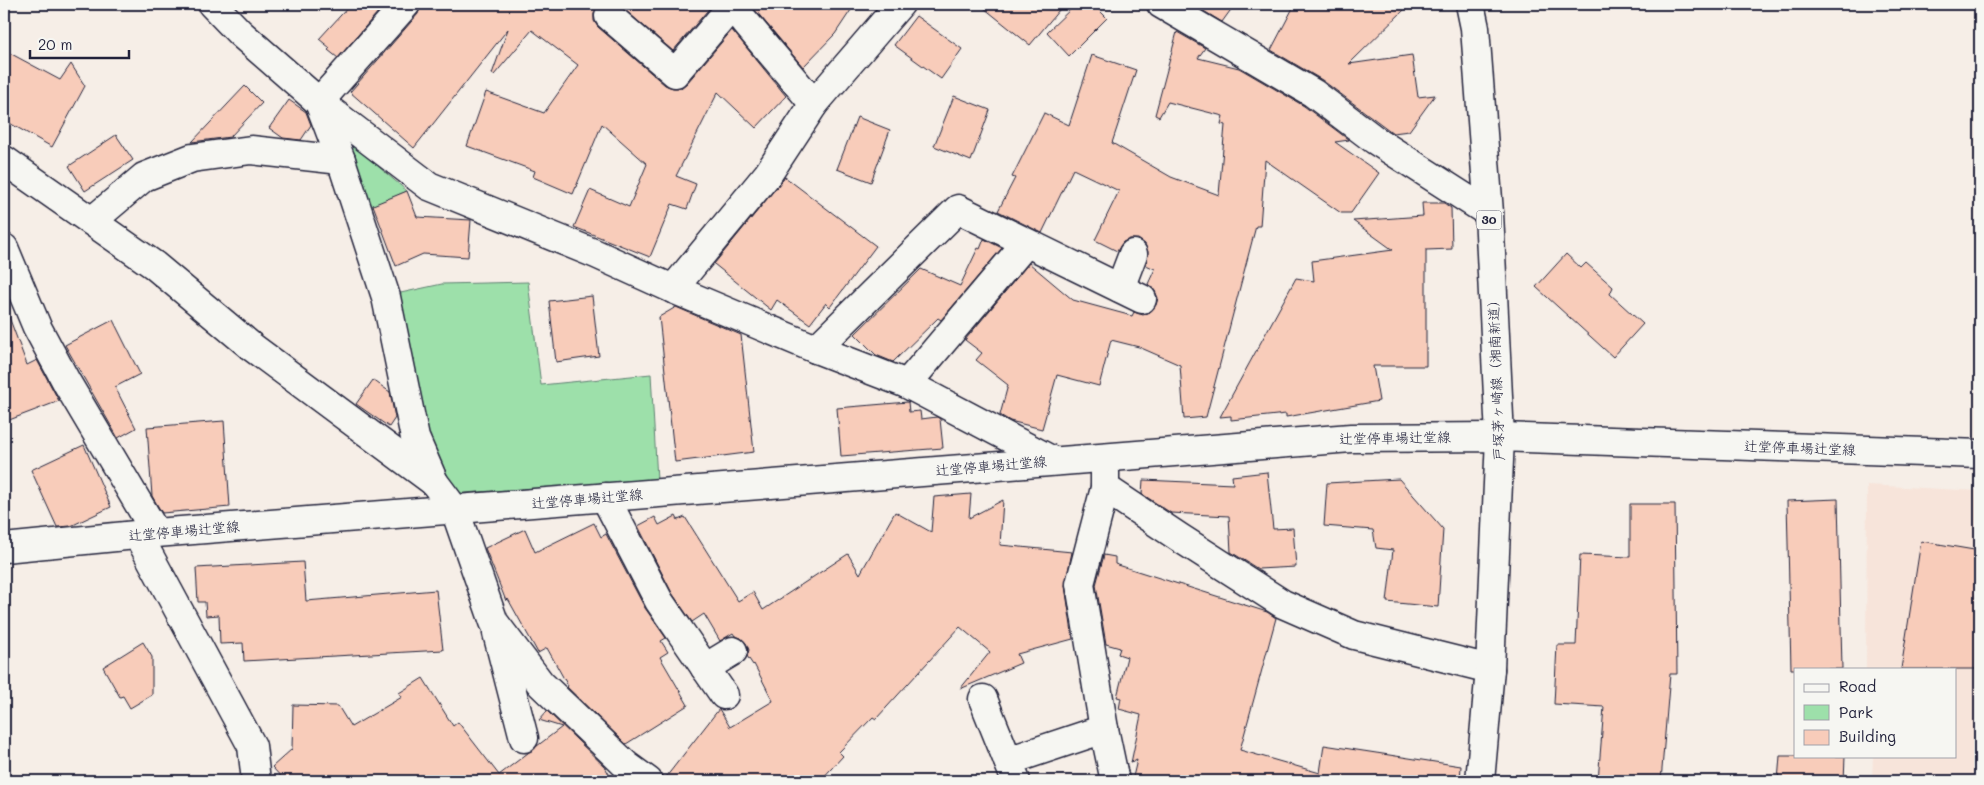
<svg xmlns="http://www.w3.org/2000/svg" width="1984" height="785" font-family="Mali,'Klee One',sans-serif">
	<rect width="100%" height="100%" fill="#f6eee7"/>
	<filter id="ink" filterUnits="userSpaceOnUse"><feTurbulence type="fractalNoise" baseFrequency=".02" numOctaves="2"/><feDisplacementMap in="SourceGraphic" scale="10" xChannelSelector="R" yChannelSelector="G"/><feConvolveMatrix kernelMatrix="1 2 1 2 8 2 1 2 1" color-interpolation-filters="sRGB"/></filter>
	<g filter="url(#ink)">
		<path fill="#f7e4da" d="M1867,485l113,6v290h-108l1,-25h82v-87h-89z"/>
		<g fill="#9de0aa" stroke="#608172">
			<path d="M325,121l82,70 -46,20z"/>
			<path d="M528,282l13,103 110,-11 6,106 -209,14 -21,-52 -31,-148 46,-10z"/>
		</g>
		<g fill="#f8ccba" stroke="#22223b">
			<path d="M351,4h34l-47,54 -10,-8 2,-2 -11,-9z"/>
			<path d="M421,4h179l-6,10v7l4,6 67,58 8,3h8l6,-5 45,-53 54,66 -30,32 -38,-36 -42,84 20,8 -9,25 -15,-5 -22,53 -76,-30 16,-37 39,17 18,-43 -45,-40 -29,70 -40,-17 2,-6 -68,-25 19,-54 58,21 34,-48 -46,-35 -38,45 -2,-1 16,-45 -94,119 -64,-56 68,-78z"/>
			<path d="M618,4h95l-40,47z"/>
			<path d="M750,4h105l-20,30 -32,33z"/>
			<path d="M979,4h85l-34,41z"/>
			<path d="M1076,4h17l14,14 -38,38 -22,-24z"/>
			<path d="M1192,4h43l-13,18z"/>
			<path d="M1295,4h115l-61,60 63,-9 6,42 17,-2 -26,36 -16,2 -71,-53 -51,-30z"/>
			<path d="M916,16l46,33 -21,30 -47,-34z"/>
			<path d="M1177,32l28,16 -7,10 41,10 65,38 45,34 -14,2 44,31 -28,40h-10l-76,-53 -5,66h-4l-50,191 -22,2 -4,-54 -41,-18 -28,-7 -12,46 -42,-11 -15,54 -32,-8 -10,-6 8,-30 -32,-25 6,-7 -17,-13 64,-77 44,37 59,16 2,-4 9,3 7,-3 6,-7 2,-7 -3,-7 -7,-7 7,-15 -9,-4 2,-13 -3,-8 -7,-5h-8l-7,3 -6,9 -22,-11 24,-49 -46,-22 -31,64 -44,-22 17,-33 -3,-1 32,-64 25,12 23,-70 44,15 -24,73 59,34 48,18 6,-70 -4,-1 2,-8 -55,-14 -9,15 -4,-2z"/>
			<path d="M4,50l56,30 11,-16 14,22 -33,61 -48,-27z"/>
			<path d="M245,86l17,17 -32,34 -38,5z"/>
			<path d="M954,96l36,14 -19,51 -37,-15z"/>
			<path d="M289,100l17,12 5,13 -10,15 -18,-2 -14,-10z"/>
			<path d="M857,117l33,13 -19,52 -34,-13z"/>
			<path d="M116,135l17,25 -48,31 -16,-25z"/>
			<path d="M785,177l91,69 -46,61 -4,-4 -16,21 -33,-24 -6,10 -57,-46z"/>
			<path d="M407,191l10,26 54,3 -3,37 -45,-3 -27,12 -23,-61z"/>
			<path d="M1422,203h22l7,5 1,41 -26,1v116h-53l6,35 -93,16v-3l-55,6v-4l-11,1 76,-139 18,3 -2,-20 81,-11 -40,-29 70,-5z"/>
			<path d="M984,239l18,9 -61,72 -3,-2 -45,44 -17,-7 -21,-21 66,-65 39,17 18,-38 2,1z"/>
			<path d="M1566,254l15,14 5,-5 27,24 -3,7 33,30 -30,33 -77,-70z"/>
			<path d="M592,296l7,60 -43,6 -7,-61z"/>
			<path d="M676,307l65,28 13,117 -79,10 -16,-145z"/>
			<path d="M4,309h2l21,56 10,-5 22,41 -55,21z"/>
			<path d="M113,320l27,54 -25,13 21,41 -18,10 -53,-93z"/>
			<path d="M373,380l17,12 5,26 -6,9 -33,-23z"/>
			<path d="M908,402l1,10 11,-1 1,8 16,-2 3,2 3,29 -102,8 -4,-48z"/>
			<path d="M224,421l6,86 -68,6 -10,-17 -5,-69z"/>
			<path d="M84,445l27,62 -40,19 -14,1 -26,-57z"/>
			<path d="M1267,472l6,57 20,-1 3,39 -38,2 -27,-17 -2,-36 -58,-3 -29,-19 1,-14 90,4 -1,-8z"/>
			<path d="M1399,479l44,50 -5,78 -51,-5 6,-52 -17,-2 -3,-18 -49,-4 3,-43z"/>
			<path d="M971,494l-2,24 34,-18 -3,45 72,7 -7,34 8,53 -56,15 4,9 -61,26 30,-37 -30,-25 -84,92 -3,-2 -34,35 4,4 -23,25h-157l56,-72 11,18 43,-26 -19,-37 -1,1 -6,-9 2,-6 -3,-7 -5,-5 -6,-2 -2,-3 -13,8 -16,-27 -12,8 -20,-29 -34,-67 17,-9 4,8 17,-9 2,4 7,-3 53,84 15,-9 10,18 85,-56 12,20 35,-62 36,20 3,-35z"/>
			<path d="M1838,499l4,170h-51l-4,-168z"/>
			<path d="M1630,504h45l2,170h-7l-9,107h-63l6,-74 -50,-3 3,-59h19l4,-90 50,2z"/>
			<path d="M594,523l7,14 5,-3 39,74 21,30 -5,3 7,11 -8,5 28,48 -62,39 -59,-57 1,-1 -21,-38 -9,5 -30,-54 -2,2 -21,-53 40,-19 10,23z"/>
			<path d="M1921,541l59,10v118h-79z"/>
			<path d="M1104,555l11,2v7l152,48 9,6 -36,132 80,23 4,-28 137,21 -1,15h-328l5,-21 -6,3 10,-48 -22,-6 2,-11 -4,-1 10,-40 -9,-3 2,-6 -14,-4 -10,-59z"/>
			<path d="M303,562l3,39 130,-11 7,60 -199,11 -1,-18 -23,1 -1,-29 -13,1 -1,-14h-7l-2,-34z"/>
			<path d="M143,642l9,15v38l-22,13 -7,-12 -3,1 -17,-30z"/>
			<path d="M423,678l30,48 5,-4 41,53 63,-48 -23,-7 8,-9 58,56 8,14h-328l-13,-14 20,-18 1,-44 45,1 13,21 51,-30 -3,-4z"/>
			<path d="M1780,756h65l-1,25h-66z"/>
		</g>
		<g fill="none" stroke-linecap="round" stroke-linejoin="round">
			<defs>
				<g id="minor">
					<path d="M212,4l28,29 79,69 110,84 167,68 77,35 143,60 91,35 146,77"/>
					<path d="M406,4l-87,98 22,58 45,137 29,141 19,44 21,28 39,112 47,62 85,81 22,16"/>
					<path d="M730,4l84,100"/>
					<path d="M1161,4l152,89 62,47 114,73"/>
					<path d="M609,16l66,57 57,-67"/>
					<path d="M4,160l150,105 98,82 182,135"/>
					<path d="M92,221l52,-44 48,-19 59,-8 90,10"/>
					<path d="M4,248l33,79 30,56 89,150"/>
					<path d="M1120,288l13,-34"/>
					<path d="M673,289l95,-115 46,-70 86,-100"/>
					<path d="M816,349l142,-140 184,90"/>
					<path d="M907,384l119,-141"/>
					<path d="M1105,472v16l-25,96 24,145 11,52"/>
					<path d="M1105,488l75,50 103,66 71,31 136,34"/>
					<path d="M605,497l54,104 65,94"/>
					<path d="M138,535l114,211 4,35"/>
					<path d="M497,633l27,105"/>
					<path d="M705,668l28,-17"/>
					<path d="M983,699l33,82"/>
					<path d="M1008,761l96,-32"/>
				</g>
				<g id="major">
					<path d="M1470,4l5,24 14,185 11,224 -10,232 -10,112"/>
					<path d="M4,548l152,-15 1195,-95 149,-1 480,17"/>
				</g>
			</defs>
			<use href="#minor" stroke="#22223b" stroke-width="31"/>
			<use href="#major" stroke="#22223b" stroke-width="31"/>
			<use href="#minor" stroke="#f6f6f2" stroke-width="28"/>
			<use href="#major" stroke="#f6f6f2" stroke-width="28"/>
		</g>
	</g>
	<g text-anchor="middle" stroke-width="5" stroke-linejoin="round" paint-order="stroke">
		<rect fill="#f6f6f2" stroke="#626272" stroke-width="1" x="1476.5" y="210.5" width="25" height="19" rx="4"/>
		<g font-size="12" font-weight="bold" fill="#22223b">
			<text x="1489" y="224">30</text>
		</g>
		<g font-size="14" fill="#22223b" stroke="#f6f6f2">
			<text transform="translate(1496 377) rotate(-92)" y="5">戸塚茅ヶ崎線（湘南新道）</text>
			<text transform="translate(1395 438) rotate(-1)" y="5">辻堂停車場辻堂線</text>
			<text transform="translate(1800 448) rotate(2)" y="5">辻堂停車場辻堂線</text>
			<text transform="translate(991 466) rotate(-5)" y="5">辻堂停車場辻堂線</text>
			<text transform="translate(587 499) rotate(-5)" y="5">辻堂停車場辻堂線</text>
			<text transform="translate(184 531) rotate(-5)" y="5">辻堂停車場辻堂線</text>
		</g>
	</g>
	<rect width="1984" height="785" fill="none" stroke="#f6f6f2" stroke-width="20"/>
	<rect x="10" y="10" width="1964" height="765" fill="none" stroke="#22223b" stroke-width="2" filter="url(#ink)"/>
	<rect x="1794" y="668" width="162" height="90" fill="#f6f6f2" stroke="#a1a1a9"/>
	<rect x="1804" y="684" width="25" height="8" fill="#f6f6f2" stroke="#a1a1a9"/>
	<text x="1839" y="692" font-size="15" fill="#22223b">Road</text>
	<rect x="1804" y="705" width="25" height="15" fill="#9de0aa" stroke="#a1a1a9"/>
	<text x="1839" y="718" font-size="15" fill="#22223b">Park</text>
	<rect x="1804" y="730" width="25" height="15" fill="#f8ccba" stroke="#a1a1a9"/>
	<text x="1839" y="742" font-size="15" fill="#22223b">Building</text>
	<path d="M30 50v8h99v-8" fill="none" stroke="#22223b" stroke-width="2.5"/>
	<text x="38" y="50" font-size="15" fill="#22223b" stroke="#f6f6f2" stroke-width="4" paint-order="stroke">20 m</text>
</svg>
